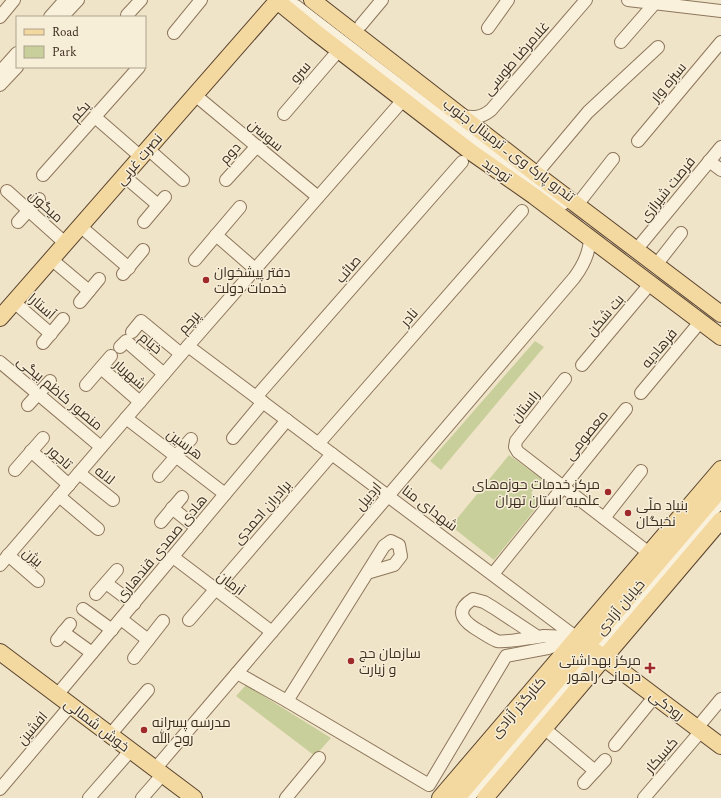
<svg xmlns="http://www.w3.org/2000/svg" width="721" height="798" font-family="Spectral,Cairo,serif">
	<rect width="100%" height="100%" fill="#f0e4c8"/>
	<g fill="#c9cf9b">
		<path d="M535,341l9,6 -103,123 -11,-9z"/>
		<path d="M509,455l33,24 -11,14 10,9 -47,58 -43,-34z"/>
		<path d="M246,685l85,53 -16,18 -79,-60z"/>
	</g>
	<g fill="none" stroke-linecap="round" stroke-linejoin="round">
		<g stroke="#ccc0a6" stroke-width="18" stroke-dasharray="18 9" stroke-linecap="butt">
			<path d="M547,195l86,66"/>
			<path d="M656,279l65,46"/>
		</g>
		<defs>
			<g id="minor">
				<path d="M628,0l93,11"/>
				<path d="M288,3l8,3 218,167"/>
				<path d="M127,15l14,-15"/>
				<path d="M0,17l14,-17"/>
				<path d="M50,17l15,-17"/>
				<path d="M62,17l16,-17"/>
				<path d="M361,25l21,-25"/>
				<path d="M488,28l20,-28"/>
				<path d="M174,33l27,-33"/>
				<path d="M621,42l34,-39"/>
				<path d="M0,72l17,-19"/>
				<path d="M0,85l17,-18"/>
				<path d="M195,95l123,102"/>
				<path d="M284,114l55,-64"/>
				<path d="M462,116c12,2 19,2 29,-6l95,-110"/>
				<path d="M95,117l46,40"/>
				<path d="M638,141l83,-99"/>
				<path d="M148,149l35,31"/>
				<path d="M709,161l12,9"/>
				<path d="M510,165l53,39"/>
				<path d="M536,174l52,-62 70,-65"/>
				<path d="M43,175l96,-108"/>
				<path d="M124,176l34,29"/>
				<path d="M226,180l31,-34"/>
				<path d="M7,191l58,52"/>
				<path d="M577,205l36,-46"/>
				<path d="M18,222l21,-23"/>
				<path d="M144,222l21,-25"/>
				<path d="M80,226l49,42"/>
				<path d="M216,235l39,34"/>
				<path d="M636,250l85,-103"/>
				<path d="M51,259l38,32"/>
				<path d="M195,260l45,-53"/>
				<path d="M656,265l25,-32"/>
				<path d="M123,274l20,-24"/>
				<path d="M14,302l37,32"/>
				<path d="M80,302l19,-23"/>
				<path d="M132,332l9,-11 40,33"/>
				<path d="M43,343l20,-24"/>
				<path d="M188,346l389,292"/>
				<path d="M120,347l6,-6 38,33"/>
				<path d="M0,362l101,85"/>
				<path d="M582,365l68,-81"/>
				<path d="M101,368l39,34"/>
				<path d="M565,379l-49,62 -1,6 3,5 131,101"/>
				<path d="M86,385l25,-29"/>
				<path d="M641,393l59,-71"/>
				<path d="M256,397l206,-235"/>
				<path d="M28,405l22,-24"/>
				<path d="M126,418l99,76"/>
				<path d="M233,438l30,-36"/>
				<path d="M318,444l204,-233"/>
				<path d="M31,451l38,34"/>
				<path d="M15,470l28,-32"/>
				<path d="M79,473l34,27"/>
				<path d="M159,476l32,-37"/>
				<path d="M59,496l39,33"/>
				<path d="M172,508l25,20"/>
				<path d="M604,518l37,-47"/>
				<path d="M161,522l21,-25"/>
				<path d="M8,555l30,26"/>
				<path d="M173,557l99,75"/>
				<path d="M0,565l188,-219 215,-246"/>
				<path d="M493,574l133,-165"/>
				<path d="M106,583l28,21"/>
				<path d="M96,594l21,-24"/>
				<path d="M83,609l29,21"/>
				<path d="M121,619l27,21"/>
				<path d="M189,620l143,-166"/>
				<path d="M63,632l29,21"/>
				<path d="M538,637l-44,-29 -10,-6 -11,-3c-21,13 -8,24 8,33 5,3 11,7 16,9 7,2 32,-3 41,-4l6,-1 26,1"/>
				<path d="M57,640l13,-16"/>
				<path d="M134,658l29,-37"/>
				<path d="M237,673l50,28 142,84 77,-129 42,-8 28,-10"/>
				<path d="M57,695l230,-275"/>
				<path d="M287,701l97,-155 7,-5 8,4 2,11 -7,9 -27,8"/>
				<path d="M697,728l24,-29"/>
				<path d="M551,734l44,37"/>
				<path d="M110,735l38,-45"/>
				<path d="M615,745l40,-49"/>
				<path d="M155,769l419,-491c9,-12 16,-25 16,-41"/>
				<path d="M584,783l21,-23"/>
				<path d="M0,789l71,-84"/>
				<path d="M89,798l42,-48"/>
				<path d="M142,798l21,-24"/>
				<path d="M286,798l33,-40"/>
				<path d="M468,798l252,-296"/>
				<path d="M644,798l57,-67"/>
			</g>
			<g id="major">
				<path d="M276,0l38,31 157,121 63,44 187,141"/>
				<path d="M312,0l224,174 185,140"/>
				<path d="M0,318l278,-318"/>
				<path d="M0,652l194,146"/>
				<path d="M596,652l125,94"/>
				<path d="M440,798l281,-329"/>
				<path d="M457,798l264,-309"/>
				<path d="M485,798l236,-278"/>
			</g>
		</defs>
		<use href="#minor" stroke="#8d765c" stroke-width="14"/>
		<use href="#major" stroke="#5b4430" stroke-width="18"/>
		<use href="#minor" stroke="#faf1dc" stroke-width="12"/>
		<use href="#major" stroke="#f3d9a0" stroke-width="16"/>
	</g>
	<g fill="#9e2a2b" stroke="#f7eed8" stroke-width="1.5">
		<circle cx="206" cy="280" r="4"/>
		<circle cx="608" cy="492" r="4"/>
		<circle cx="628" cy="513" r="4"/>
		<circle cx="351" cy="661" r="4"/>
		<path d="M648 662h4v4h4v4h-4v4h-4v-4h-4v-4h4z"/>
		<circle cx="144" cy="730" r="4"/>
	</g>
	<g text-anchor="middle" stroke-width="3" stroke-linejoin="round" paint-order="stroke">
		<g font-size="14" fill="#3d2e20" stroke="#f7eed8">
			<text transform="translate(516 58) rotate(-49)" y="5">غلامرضا طوسی</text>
			<text transform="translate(300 72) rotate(-49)" y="5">سرو</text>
			<text transform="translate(668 82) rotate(-50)" y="5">سبزه‌ وار</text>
			<text transform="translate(80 111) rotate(-48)" y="5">یکم</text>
			<text transform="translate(266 135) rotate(40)" y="5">سوسن</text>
			<text transform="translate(509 150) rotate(37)" y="5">تندرو پارک وی ـ ترمینال جنوب</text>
			<text transform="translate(230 153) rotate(-48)" y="5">دوم</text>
			<text transform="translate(139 159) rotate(-49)" y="5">نصرت غربی</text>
			<text transform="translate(497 170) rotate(35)" y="5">توحید</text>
			<text transform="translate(667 189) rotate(-51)" y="5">فرصت شیرازی</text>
			<text transform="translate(46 206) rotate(42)" y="5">میگون</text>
			<text transform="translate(348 269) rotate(-49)" y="5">صائب</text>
			<text transform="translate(42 306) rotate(41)" y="5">آستارا</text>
			<text transform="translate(605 315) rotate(-50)" y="5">بت شکن</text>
			<text transform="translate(409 317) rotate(-49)" y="5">نادر</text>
			<text transform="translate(189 322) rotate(-49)" y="5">پرچم</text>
			<text transform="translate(151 343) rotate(40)" y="5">خیام</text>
			<text transform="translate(659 348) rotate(-50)" y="5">فرهادیه</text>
			<text transform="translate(130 374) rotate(41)" y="5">شهریار</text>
			<text transform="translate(60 393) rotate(40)" y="5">منصور کاظم بیگی</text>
			<text transform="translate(525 406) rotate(-51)" y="5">راستان</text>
			<text transform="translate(586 435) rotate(-51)" y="5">معصومی</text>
			<text transform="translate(185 444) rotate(37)" y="5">هرسین</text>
			<text transform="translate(60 457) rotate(42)" y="5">تاجور</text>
			<text transform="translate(105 475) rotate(38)" y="5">لاله</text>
			<text transform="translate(368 496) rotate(-50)" y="5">اردبیل</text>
			<text transform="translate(430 508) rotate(37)" y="5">شهدای منا</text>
			<text transform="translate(262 512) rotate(-49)" y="5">برادران احمدی</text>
			<text transform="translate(161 548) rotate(-50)" y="5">هادی صمدی قندهاری</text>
			<text transform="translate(33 557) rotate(40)" y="5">بیژن</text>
			<text transform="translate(231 583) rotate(37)" y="5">آرمان</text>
			<text transform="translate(620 607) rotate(-50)" y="5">خیابان آزادی</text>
			<text transform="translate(667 705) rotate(37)" y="5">رودکی</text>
			<text transform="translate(518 707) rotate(-49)" y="5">کنارگذر آزادی</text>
			<text transform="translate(97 725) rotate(37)" y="5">خوش شمالی</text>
			<text transform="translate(32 728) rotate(-50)" y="5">افشین</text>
			<text transform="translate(661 755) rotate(-49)" y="5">کسبکار</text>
		</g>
		<g font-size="14" fill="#3d2e20" stroke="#f7eed8" text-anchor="start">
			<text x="214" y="277">دفتر پیشخوان<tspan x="214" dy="16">خدمات دولت</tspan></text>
			<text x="600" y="489" text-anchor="end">مرکز خدمات حوزه‌های<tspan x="600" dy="16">علمیه استان تهران</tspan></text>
			<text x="636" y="510">بنیاد ملّی<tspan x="636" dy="16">نخبگان</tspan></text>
			<text x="359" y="658">سازمان حج<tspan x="359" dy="16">و زیارت</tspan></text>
			<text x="641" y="665" text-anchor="end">مرکز بهداشتی<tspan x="641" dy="16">درمانی راهور</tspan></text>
			<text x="152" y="727">مدرسه پسرانه<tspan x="152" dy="16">روح الله</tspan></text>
		</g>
	</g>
	<rect x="16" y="16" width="130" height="52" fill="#f7eed8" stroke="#ada18e"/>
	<rect x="24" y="29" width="20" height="6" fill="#f3d9a0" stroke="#ada18e"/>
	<text x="52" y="36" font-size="12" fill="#3d2e20">Road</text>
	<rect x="24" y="46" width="20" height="12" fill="#c9cf9b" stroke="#ada18e"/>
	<text x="52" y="56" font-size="12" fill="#3d2e20">Park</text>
</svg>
